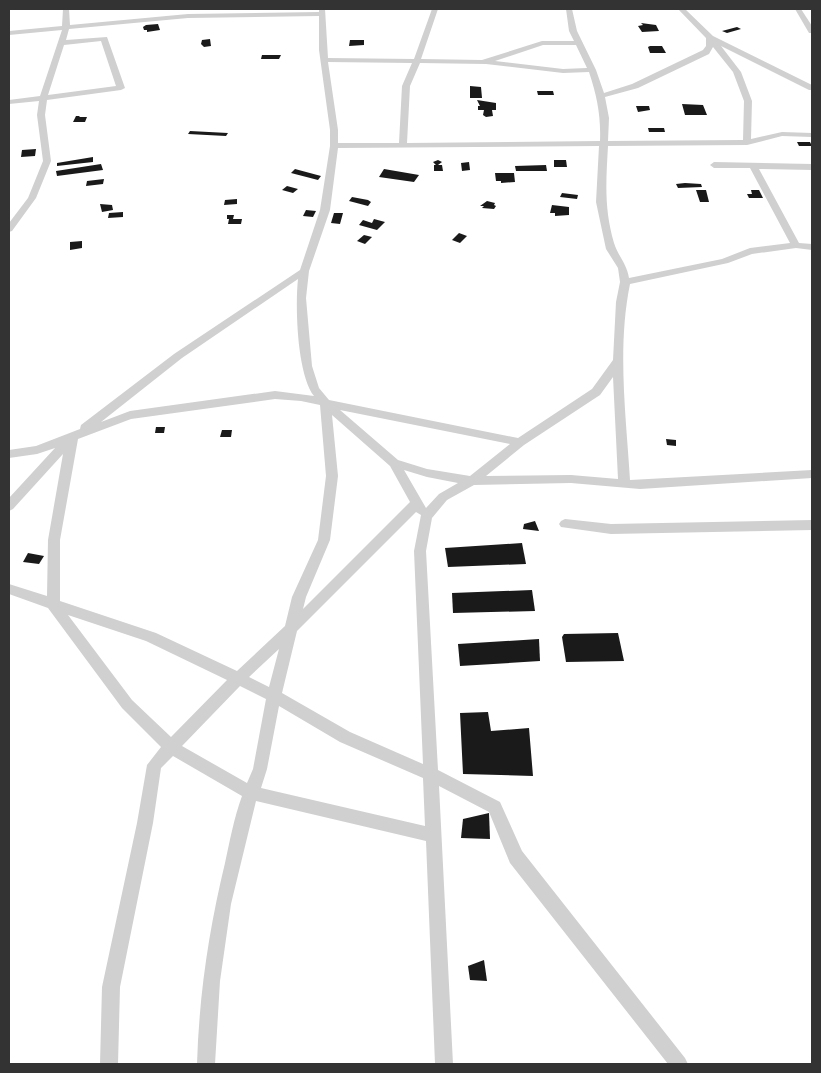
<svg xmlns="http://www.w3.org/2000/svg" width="821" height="1073" font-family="'Archivo Narrow',sans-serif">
	<rect width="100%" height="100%" fill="#fff"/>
	<g fill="#1a1a1a">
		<path d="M641,23l15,2 3,6 -17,1 -4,-6 5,-1z"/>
		<path d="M158,24l2,6 -13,2v-2h-3l-1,-3 3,-2z"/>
		<path d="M737,27l4,2 -14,4 -5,-2z"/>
		<path d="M210,39l1,7 -7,1 -3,-3 1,-4z"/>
		<path d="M350,40h14v5l-15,1z"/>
		<path d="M650,46h12l4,7h-16l-2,-6z"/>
		<path d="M262,55h19l-2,4h-18z"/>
		<path d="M470,86l11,1 1,11h-12z"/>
		<path d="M537,91h16l1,4h-16z"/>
		<path d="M477,100l19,3v7h-4l1,6 -7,1 -3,-2 1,-5h-6v-4h2z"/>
		<path d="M682,104l21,1 4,10h-22z"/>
		<path d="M636,106h13l1,4 -12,2z"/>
		<path d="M76,116h4l-1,1h8l-2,5h-12z"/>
		<path d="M648,128h16l1,4h-16z"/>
		<path d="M190,131l38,2 -2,3 -38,-2z"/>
		<path d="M797,142h13l2,4h-13z"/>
		<path d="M36,149l-1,7 -14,1 1,-7z"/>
		<path d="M93,157v5l-36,4v-3z"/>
		<path d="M438,160l4,2 -4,3h4l1,6h-9v-6h2l-3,-3z"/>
		<path d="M554,160h12l1,7h-13z"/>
		<path d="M469,162l1,8 -8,1 -1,-8z"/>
		<path d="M101,164l2,6 -46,6 -1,-5z"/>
		<path d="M546,165l1,6h-31l-1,-5z"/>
		<path d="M295,169l26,7 -3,4 -27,-7z"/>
		<path d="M384,169l35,6 -5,7 -35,-5z"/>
		<path d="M495,173h19l1,9 -14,1v-2h-5z"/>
		<path d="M104,179l-1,5 -17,2 1,-5z"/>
		<path d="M685,183l16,1 1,3 -24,1 -2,-4z"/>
		<path d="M287,186l11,3 -5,4 -11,-3z"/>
		<path d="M696,190h10l3,12h-9z"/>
		<path d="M751,190h8l4,8h-14l-2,-4h5z"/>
		<path d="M562,193l16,2 -1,4 -17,-2z"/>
		<path d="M352,197l16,3 3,2 -3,4 -19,-5z"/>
		<path d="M237,199v5l-13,1 1,-5z"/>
		<path d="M487,201l8,2 -1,2 2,1 -2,3 -12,-1 2,-2h-4z"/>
		<path d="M100,204l12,1 1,5 -11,2z"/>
		<path d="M552,205l17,2v8l-14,1v-3h-5z"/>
		<path d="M306,210l10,1 -3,6 -10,-1z"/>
		<path d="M123,212v5l-15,1 1,-5z"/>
		<path d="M334,213h9l-3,11 -9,-1z"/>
		<path d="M227,215h7l-1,4h9l-1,5h-13l1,-5h-2z"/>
		<path d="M374,219l11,3 -8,8 -18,-5 4,-5 9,3z"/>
		<path d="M459,233l8,3 -7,7 -8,-3z"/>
		<path d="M364,235l8,2 -7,7 -8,-3z"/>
		<path d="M82,241v7l-12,2v-8z"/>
		<path d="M156,427h9l-1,6h-9z"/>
		<path d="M222,430h10l-1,7h-11z"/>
		<path d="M666,439l10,1v6l-9,-1z"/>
		<path d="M535,521l4,10 -16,-2 1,-5z"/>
		<path d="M522,543l4,21 -78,3 -3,-19z"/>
		<path d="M28,553l16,3 -5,8 -16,-2z"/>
		<path d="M532,590l3,21 -82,2 -1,-20z"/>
		<path d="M618,633l6,28 -58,1 -4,-25 2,-3z"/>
		<path d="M539,639l1,22 -80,5 -2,-22z"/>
		<path d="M488,712l3,19 38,-3 4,48 -70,-2 -3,-61z"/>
		<path d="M489,813l1,26 -29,-1 2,-19z"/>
		<path d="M484,960l3,21 -17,-1 -2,-14z"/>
	</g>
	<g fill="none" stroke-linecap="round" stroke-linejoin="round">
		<g fill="#d0d0d0" fill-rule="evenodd">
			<path d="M63,9h6l1,16 118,-11 131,-2v-3h6l3,49 86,1 18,-50h6l-17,50 61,1 60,-19h32l-5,-10 -3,-22h6l5,22 19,39 8,23 28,-9 71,-34 3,-4v-8l-28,-29h7l28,27 99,49v5h-3l-88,-44 20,26 11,29 -1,38 31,-7 30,1v4l-30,-1 -35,9 -139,1c-2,36 -4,62 6,97 4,13 13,21 15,35l93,-19 28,-11 40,-5 -40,-75h-36l-4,-3 4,-3 98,2v6l-53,-1 40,74 13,1v6l-16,-2 -44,6 -24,9 -98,21c-13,64 -4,131 0,196l182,-10v8l-172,11 -69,-6 -97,2 -27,15 -15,18 -6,33 12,219 62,32 22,49 163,207 3,6h-20l-158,-201 -21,-51 -50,-26 14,278h-18l-9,-223 -170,-40 -25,103 -11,77 -5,83h-18c2,-68 12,-135 28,-201 5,-23 9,-45 17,-67l-69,-40 -12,12 -8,55 -33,164 -2,77h-18l2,-77 35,-164 10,-58 14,-18 -39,-39 -74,-100 -39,-14v-10l38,12 1,-56 15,-86 -50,55 -4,2v-13l46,-50 -18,6 -28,4v-8l27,-4 44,-17 1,-4 93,-71 126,-84 20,-60 10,-64v-16l-11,-80v-34l-131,2 -119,11 -3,11 41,-3 18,51 -4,2 -74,10 -2,15 6,46 -15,37 -24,33 -3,1v-9l19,-25 15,-37 -6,-46 2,-14 -30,3v-4l31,-4 22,-66 -53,5v-4l53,-5zM101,41l15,45 -68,9 16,-50zM543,45h33l11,23 -24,1 -68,-8zM713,47l20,25 11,29 -1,39 -135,1 1,-23 -4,-21 33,-9 71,-34zM328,62l84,1 -10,23 -3,57h-61v-13zM420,63l66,1 77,9 26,-1c8,24 12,44 11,69l-193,2 3,-57zM599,146l-3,56 10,47 12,19 2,14 -4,20 -3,58 -21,29 -74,49 -189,-38 -10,-12 -7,-22 -6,-68 3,-27 21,-61 8,-62zM298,279c-3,28 -1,95 16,117l-39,-5 -145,20 -29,11 81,-64zM613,377l5,102 -47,-4 -85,1 38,-31 76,-50zM275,399l26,2 19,4 6,71 -8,64 -26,57 -7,29 -48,45 -81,-38 -96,-32v-61l18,-101 53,-20zM340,410l170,34 -40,32 -43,-7 -29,-9zM332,415l58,51 20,36 -107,107 3,-12 24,-57 8,-64zM404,470l23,7 31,6 -19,11 -13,14zM416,512l5,3 -7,36 9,213 -73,-32 -68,-39 15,-62zM68,615l78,26 81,39 -56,57 -39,-37zM279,649l-10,38 -20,-10zM240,686l26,13 -13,70 -6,14 -65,-37zM279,706l61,36 83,36 2,48 -164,-38 6,-19z"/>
			<path d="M795,9h6l11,17v7h-3z"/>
			<path d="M565,519l46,5 201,-4v10l-201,4 -50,-7 -2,-3 2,-3z"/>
		</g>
	</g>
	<rect width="821" height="1073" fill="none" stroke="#333333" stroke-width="20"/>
</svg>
